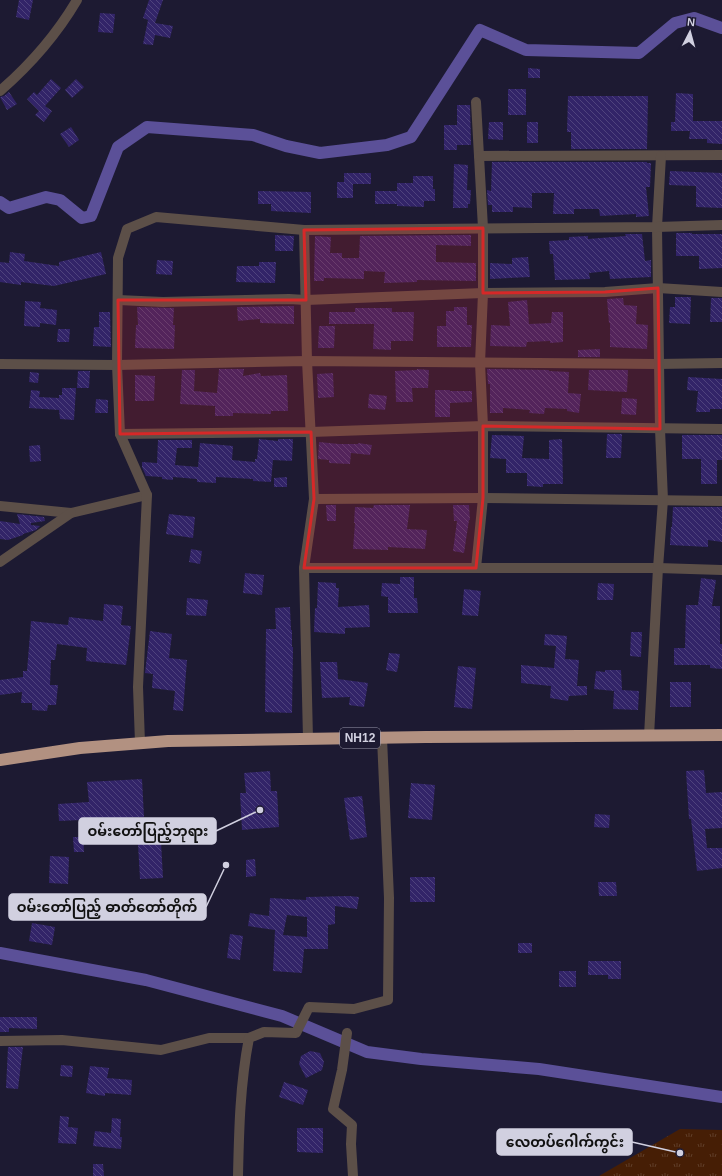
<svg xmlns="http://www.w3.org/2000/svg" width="722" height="1176" font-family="Helvetica,'Noto Sans Myanmar',sans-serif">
	<defs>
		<pattern id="grass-tufts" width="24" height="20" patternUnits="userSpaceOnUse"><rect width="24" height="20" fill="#461e05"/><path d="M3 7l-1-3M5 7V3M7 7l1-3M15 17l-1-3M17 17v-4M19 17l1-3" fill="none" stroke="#603e29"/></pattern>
		<pattern id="building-back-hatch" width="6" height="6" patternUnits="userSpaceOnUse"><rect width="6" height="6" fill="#322468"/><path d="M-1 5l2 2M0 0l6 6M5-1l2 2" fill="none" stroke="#4f437d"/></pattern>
	</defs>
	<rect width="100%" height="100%" fill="#1d1a32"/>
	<path fill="url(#grass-tufts)" d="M680,1129l42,1v46h-123z"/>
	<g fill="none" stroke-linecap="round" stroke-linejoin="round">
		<g stroke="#5b5098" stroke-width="12">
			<path d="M0,202l9,6 37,-11 14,3 22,18 9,-2 27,-69 29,-20 106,8 33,11 34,7 67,-8 24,-8 69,-107 46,20 113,3 36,-30 19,-5 28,10"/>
			<path d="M0,953l146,27 136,36 85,36 54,7 118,10 183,28"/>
		</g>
	</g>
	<g fill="url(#building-back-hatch)" fill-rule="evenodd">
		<path d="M19,0h14l-4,20 -13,-3z"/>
		<path d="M149,0h14l-8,23 18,3 -3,12 -15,-3 -2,10 -10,-1 5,-24 -5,-2z"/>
		<path d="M100,13l15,1 -2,19 -15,-1z"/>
		<path d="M528,68l12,1v9h-12z"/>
		<path d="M51,79l10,9 -16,18 7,5 -8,11 -9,-7 4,-4 -12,-12 7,-7 3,3z"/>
		<path d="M76,79l8,8 -12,11 -7,-8z"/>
		<rect x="508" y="89" width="18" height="26"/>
		<path d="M9,92l8,12 -10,6 -7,-13 4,-1z"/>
		<path d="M676,93l17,1v27h29v23l-15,-1v-4h-18l1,-8h-19v-9h4z"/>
		<path d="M568,96h80l-1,53h-76v-17h-4z"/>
		<path d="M457,105h13l1,40h-14v5h-13v-25h13z"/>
		<path d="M489,122h14v18l-15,-1z"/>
		<rect x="527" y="122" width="11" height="21"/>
		<path d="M71,127l8,13 -10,7 -9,-13z"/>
		<path d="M492,162h155v1h4l-1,24h-4l3,29 -13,1v-3l-36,2 -1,-7h-25v5h-21l1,-21h-22v15l-19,-1v5h-21v-7h-4l-1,-15 4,1z"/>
		<path d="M454,164l14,1 -1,25h4l-1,14h-2v4h-15z"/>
		<path d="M670,171l52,2v35l-26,-1v-21l-27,-1z"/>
		<path d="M344,173h27v11h-18v14h-16v-16h7z"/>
		<path d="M413,176h20v13h2v12h-11v6l-27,-1v-2h-22v-13h22v-8h16z"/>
		<path d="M258,191l53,1v21l-40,-2v-7h-13z"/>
		<path d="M676,233h16v1h30v34l-23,1v-13h-23z"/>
		<path d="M625,234h17l3,27 6,-1v17l-41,2 -1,-8 -20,2 1,6 -35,1 -2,-26h-3l-1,-13 20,-1v-3l19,-1v3l38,-3z"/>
		<path d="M275,235l19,1 -1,15h-18z"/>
		<path d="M471,235v11l-35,-1v17l40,1v18l-59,-1v2l-33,1 1,-11 -21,-1v8l-40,-1v3h-10l1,-45 16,1 -1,16h12v5h17l1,-22z"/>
		<path d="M10,252l15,2 -1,7 35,5v-4l42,-10 5,22 -52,12 -33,-4v3l-21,-3v-20l9,1z"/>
		<path d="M528,257l2,20 -40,2v-16l22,1v-6z"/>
		<path d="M157,260l16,1 -1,14 -16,-1z"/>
		<path d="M259,262h17l-1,21 -39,-1 1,-16h22z"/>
		<path d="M675,297h16l-1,27 -21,-1 1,-16h5z"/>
		<path d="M623,298l1,7 13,1 -1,18 12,1 -1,24 -37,-2v-24h-1l-2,-24z"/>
		<path d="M711,298h11v24h-12z"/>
		<path d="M527,300l2,24 22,-1 1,-11h11v30l-13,1v-2l-23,1 -1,5 -36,-1 1,-21 19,1 -2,-24z"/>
		<path d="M25,301l16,1 -1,6 17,2 -1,15 -16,-2v4l-16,-1z"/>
		<path d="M294,306v18l-34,-1v-4l-22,2 -1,-14z"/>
		<path d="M137,307l37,1 -1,17h2l-1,24 -39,-1 1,-23h2z"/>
		<path d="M454,307h13v18h5l-1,22h-34v-21h9v-15h8z"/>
		<path d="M355,308h37v4h22l-1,29h-22v9l-18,-1 1,-25h-45v-12h26z"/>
		<path d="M99,312h11l1,35 -18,-1 1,-19h5z"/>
		<path d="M319,326h16l-1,22h-16z"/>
		<path d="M58,329h12l-1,13h-12z"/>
		<path d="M600,349v8h-22v-7z"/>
		<path d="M219,369h25l-1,7 17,-3 1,3 26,-1 1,36h-17v3l-38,-1v3h-18v-10l-35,-2 2,-34h13l-1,21 23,2z"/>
		<path d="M417,369l12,1 -1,18h-16l1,14h-17l-1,-31 22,-1z"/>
		<path d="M487,369l62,1v1l20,1 -1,21 13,1 -2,19 -12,-2v-2l-22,-1 -1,6 -15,-1 1,-3 -27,-2v5h-13v-29h-2z"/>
		<path d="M589,370h39l-1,22 -39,-2z"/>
		<path d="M78,371h12l-1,17h-12z"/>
		<path d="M30,372l9,1 -1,10 -9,-1z"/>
		<path d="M333,373l1,24 -16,1 -1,-24z"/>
		<path d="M135,375l20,1 -1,25h-19z"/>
		<path d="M688,377l34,2v30h-12v3h-14l2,-21 -11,-1z"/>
		<path d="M62,388h14l-2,32 -14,-1 -1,-9 -30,-2 2,-18 9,1 -1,6 20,1v-3h3z"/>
		<path d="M435,390h15v1h22v11l-22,1v14h-15z"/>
		<path d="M369,394l18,2 -2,14 -17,-2z"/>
		<path d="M622,398l15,1 -1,16 -15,-1z"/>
		<path d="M96,399l12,1v13h-13z"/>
		<path d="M607,434h15l-1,24h-15z"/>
		<path d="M492,435l32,1 -2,22h1l26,1v-19l13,-1 1,45h-20v3l-16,-1v-13h-21v-14l-16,-1z"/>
		<path d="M682,435h40v25h-5v24h-16v-25h-19z"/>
		<path d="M259,439l19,2v-2h15l-1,22 -19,-1 -2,22 -18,-1v-2l-37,-2v6l-19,-1v-3l-24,-2v3l-11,-1v-2l-16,-1 -4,-9v-5l15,1 1,-23h34v8h-15l-2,17 23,2 2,-24 33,3 -1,14 23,2v-3h2z"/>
		<path d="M319,442l20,2h19v-1l14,2 -2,10 -19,-2 -1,11 -21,-1v-3l-11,-1z"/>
		<path d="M40,445l1,16 -11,1 -1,-16z"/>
		<path d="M287,477v10h-13v-9z"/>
		<path d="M326,505h10v16h-9z"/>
		<path d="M374,505h36l-3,24 20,1 -2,19 -37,-2v3l-35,-1 2,-26h-1l1,-16 18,1z"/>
		<path d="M453,505h16l1,15h-1l-5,33 -11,-2 4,-30h-3z"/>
		<path d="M673,507h49v35l-14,-2v7l-38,-2 1,-18h1z"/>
		<path d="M17,514l27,3 1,4 -14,2v2l9,1 -4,4 -13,4v1l-15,5 -8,-1v-18l20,3z"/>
		<path d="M169,514l26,3 -2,21 -27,-4z"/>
		<path d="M191,549l11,2 -2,13 -11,-2z"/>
		<path d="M245,573l19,2 -2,20 -19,-2z"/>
		<path d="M400,577h14v21h3l1,15h-30v-16l-7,-1 1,-13 18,1z"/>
		<path d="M701,578l15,2 -4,26h8v38h2v25l-12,-1v-3h-36v-17h11l1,-43h12z"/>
		<path d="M318,582l18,1v5h3l-1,19 31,-2 1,22 -25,1v6l-31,-2 1,-24h2z"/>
		<path d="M598,583l16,1 -1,16h-16z"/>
		<path d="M464,589l17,2 -3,25 -16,-1z"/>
		<path d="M187,598l21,2 -2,16 -20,-1z"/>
		<path d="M104,604l19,2 -2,19 10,1 -5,39 -40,-4 1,-13 -30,-4 -2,16h-4l-1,25h8l-2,20h-8l-1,6 -15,-1v-7h-11l1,-11 -22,3v-15l23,-3v-6h4l4,-50 37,4 1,-8 34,4z"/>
		<path d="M290,607l1,23h1v17h1l-1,66 -27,-1 1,-83h10l-1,-21z"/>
		<path d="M150,631l22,3 -3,24 18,2 -4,51 -10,-1 2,-19 -23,-3 1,-14 -8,-1z"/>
		<path d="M631,632h11l-1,25 -11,-1z"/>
		<path d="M545,634l22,2 -2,23 14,1 -2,26h10v9l-18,1 -1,5 -18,-3 1,-12 -30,-3v-18l33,3 2,-22 -12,-1z"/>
		<path d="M389,653l11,1 -3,18 -11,-2z"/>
		<path d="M320,662h17l1,17 30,4 -4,24 -15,-2 1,-8 -28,1z"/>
		<path d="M458,666l18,2 -4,41 -18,-2z"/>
		<path d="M605,670h16l1,20 17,1 -1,19 -25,-1 1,-18 -20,-2 2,-18 9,1z"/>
		<rect x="670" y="682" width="21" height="25"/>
		<path d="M704,770l2,23 16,-1v36l-17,1 2,19h15v20l-25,3 -6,-52h-2l-3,-48z"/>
		<path d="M270,771l1,20h6l2,36 -37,3 -2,-37h6l-2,-20z"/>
		<path d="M142,779l2,38 -85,4 -1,-17 31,-2 -2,-20z"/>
		<path d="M411,783l24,2 -3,35 -24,-2z"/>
		<path d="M362,796l5,41 -17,3 -6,-42z"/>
		<path d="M595,814l15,1 -1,13 -15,-1z"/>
		<path d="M73,837h10l1,15h-10z"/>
		<path d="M161,842l2,36 -23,1 -2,-35z"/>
		<path d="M50,856l19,1 -1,27 -19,-1z"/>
		<path d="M255,859l1,17 -10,1v-17z"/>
		<rect x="410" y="877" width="25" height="25"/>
		<path d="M598,882h18l1,14h-18z"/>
		<path d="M349,896l10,1 -2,12 -22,-3v18l-7,1v24h-24l-2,24 -29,-2 2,-41 -27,-4 2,-13 19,3 1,-18 36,2v-3zM287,915l20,2v20l-24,-2z"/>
		<path d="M32,923l23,4 -3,18 -23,-4z"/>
		<path d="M230,934l13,2 -3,24 -13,-2z"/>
		<rect x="518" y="943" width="14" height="10"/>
		<path d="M588,961h33v18h-13v-4h-20z"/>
		<rect x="559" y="971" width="17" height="16"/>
		<path d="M0,1017h37v12l-28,-1v4h-9z"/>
		<path d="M8,1047h15l-5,42 -12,-1z"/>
		<path d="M310,1051l10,2 4,9 -2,8 -16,8 -7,-14 2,-8z"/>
		<path d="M61,1065l12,1 -1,11 -12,-1z"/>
		<path d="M90,1066l19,2 -2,10 25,2 -1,15 -26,-2v3l-19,-3z"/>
		<path d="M284,1082l24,8 -5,15 -24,-8z"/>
		<path d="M60,1116l9,1 -1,10 10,1 -2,16 -18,-1z"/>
		<path d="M112,1118l9,1 -1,18h2l-1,12 -28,-3 2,-15 16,2z"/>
		<path d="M297,1128h26v25l-26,-1z"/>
		<path d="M93,1164h10l1,12h-11z"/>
	</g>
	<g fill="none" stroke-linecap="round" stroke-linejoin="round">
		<g stroke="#5c4f48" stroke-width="10">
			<path d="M0,91c30,-26 57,-57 77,-91"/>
			<path d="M476,102l7,126v65l-3,70 3,63v72l-7,70"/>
			<path d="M479,156l243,-1"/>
			<path d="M304,230l3,131 7,138 -10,69 4,171"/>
			<path d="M118,300l45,2 126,-3 17,1 177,-7 122,-1 53,-4 64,4"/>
			<path d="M0,364l117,1 190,-4 351,3 64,-1"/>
			<path d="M120,434l191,-2 172,-6 239,3"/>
			<path d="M314,499l169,-1 239,3"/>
			<path d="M0,506l71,7 76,-18"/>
			<path d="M0,562l71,-49"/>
			<path d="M304,568h354l64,2"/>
			<path d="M649,736l9,-168 5,-68 -3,-71 -3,-202 4,-71"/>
			<path d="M140,743l-2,-56 9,-192 -27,-61 -3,-69 1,-107 9,-29 29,-12 148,13 353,-3 65,-2"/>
			<path d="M347,1033l-5,37 -9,39 19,16 -1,19 2,32"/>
			<path d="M0,1041l62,-1 99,10 48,-12h40"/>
			<path d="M238,1176c1,-46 2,-92 11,-138l15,-6 32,1 13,-26 45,2 34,-9 1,-102 -7,-160"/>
		</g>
		<path stroke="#b29181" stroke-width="12" d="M0,760l80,-12 88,-7 258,-4 296,-2"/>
	</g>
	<path fill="#d62828" fill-opacity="0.2" stroke="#d62828" stroke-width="3" stroke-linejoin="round" d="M483,228v65l122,-1 53,-4 2,141 -177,-3v72l-7,70h-172l10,-69 -3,-67 -191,2 -2,-134h188l-2,-70z"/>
	<g text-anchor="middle" stroke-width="4" stroke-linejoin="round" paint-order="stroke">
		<rect fill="#1d1a32" stroke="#9b99ac" stroke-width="1" x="340" y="728" width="40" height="20" rx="3"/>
		<g font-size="12" font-weight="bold" fill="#d1d0e0">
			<text x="360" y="742">NH12</text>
		</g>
	</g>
	<path fill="none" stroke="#d1d0e0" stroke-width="1.5" d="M260 810L216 831M226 865L206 907M680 1153L632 1142"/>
	<g fill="#d1d0e0" stroke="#1d1a32" stroke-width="1.5">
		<circle cx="260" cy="810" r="4"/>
		<circle cx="226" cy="865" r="4"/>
		<circle cx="680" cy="1153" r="4"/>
	</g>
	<g fill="#d1d0e0" stroke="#d1d0e0" stroke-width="1.5">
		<rect x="79" y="818" width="137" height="26" rx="4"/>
		<rect x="9" y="894" width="197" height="26" rx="4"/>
		<rect x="497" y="1129" width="135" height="26" rx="4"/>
	</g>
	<g font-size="14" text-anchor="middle" font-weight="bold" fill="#111">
		<text x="148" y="836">ဝမ်းတော်ပြည့်ဘုရား</text>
		<text x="107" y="912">ဝမ်းတော်ပြည့် ဓာတ်တော်တိုက်</text>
		<text x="565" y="1147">လေတပ်ဂေါက်ကွင်း</text>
	</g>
	<g transform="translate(690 32) rotate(6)" stroke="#1d1a32" stroke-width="3" paint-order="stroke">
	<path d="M0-3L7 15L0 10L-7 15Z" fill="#d1d0e0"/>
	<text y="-6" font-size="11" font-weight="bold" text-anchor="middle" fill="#d1d0e0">N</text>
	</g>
</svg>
